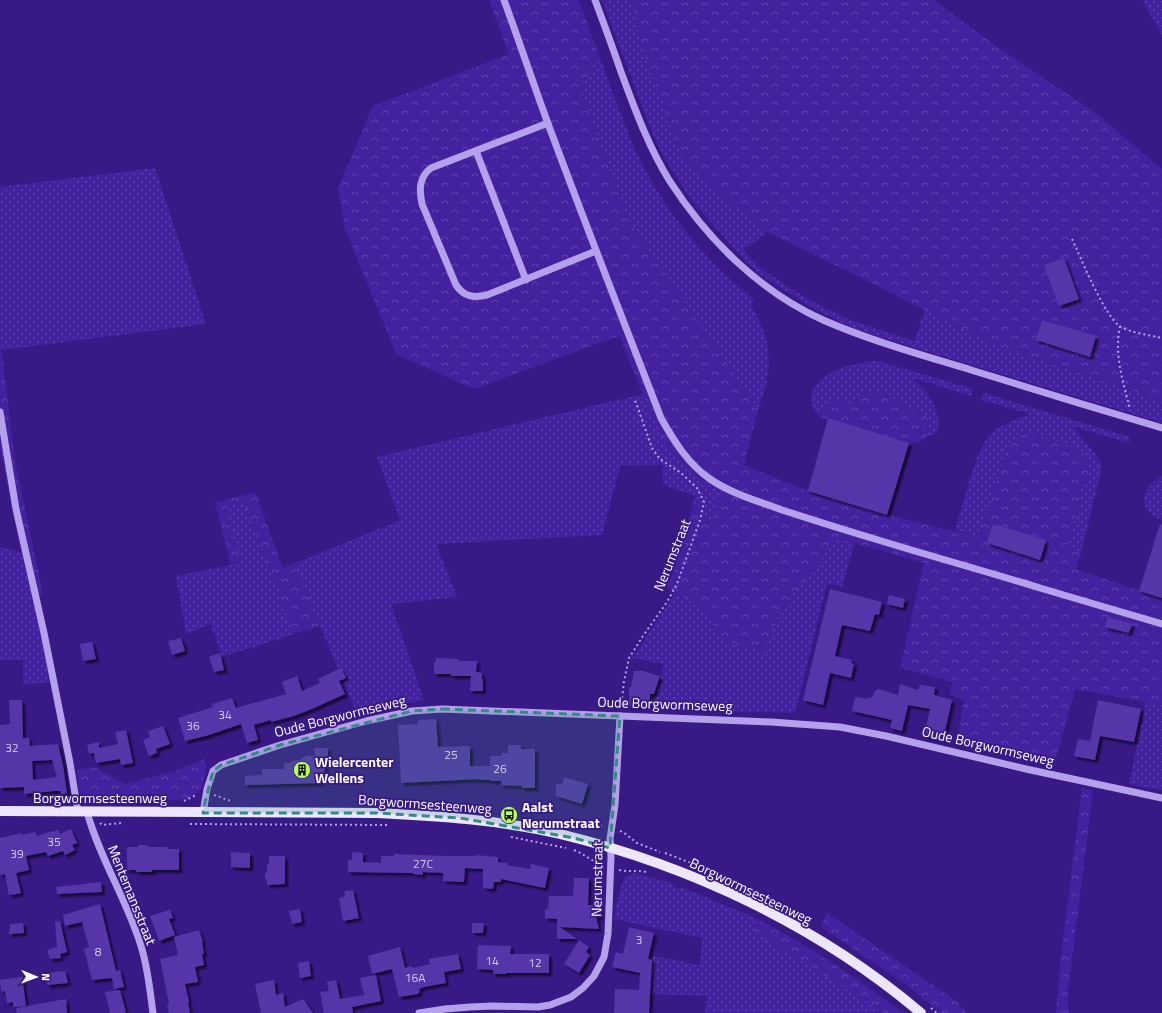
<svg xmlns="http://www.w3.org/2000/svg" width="1162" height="1013" font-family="'Titillium Web',sans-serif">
	<defs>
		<pattern id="grass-dots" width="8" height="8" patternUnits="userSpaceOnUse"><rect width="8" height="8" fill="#44229f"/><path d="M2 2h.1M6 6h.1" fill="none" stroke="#6043ad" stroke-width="1.8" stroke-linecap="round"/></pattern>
		<pattern id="forest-crowns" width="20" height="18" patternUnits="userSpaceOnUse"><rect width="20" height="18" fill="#44229f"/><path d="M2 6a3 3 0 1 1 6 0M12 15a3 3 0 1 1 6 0" fill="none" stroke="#6043ad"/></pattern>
		<filter id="shadow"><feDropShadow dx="3" dy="3" stdDeviation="1" flood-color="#0009"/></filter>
	</defs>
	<rect width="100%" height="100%" fill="#391985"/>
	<g fill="url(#grass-dots)">
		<path d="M602,0h30l44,144 22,33 69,55 -23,18 2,3 14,14 26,19 33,19 31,15 64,21 11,-31 77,39 81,24 79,29v21l-266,-81 -41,-13 -37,-18 -34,-21 -28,-18 -42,-46 -23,-27 -14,-21 -16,-26 -13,-30z"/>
		<path d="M1142,0h20v35z"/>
		<path d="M599,55c9,24 17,48 27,72 3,8 6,17 10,25 28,57 67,108 118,147l-3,6 9,18 7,17 2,24 -3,23 -8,22 -130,-190 -47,-128z"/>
		<path d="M155,168l51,156 -204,26 -2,-13v-150z"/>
		<path d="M878,361l95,28 -2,7 -58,-18 10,10 8,11 5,11 3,10 -2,13 -10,4 1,-18 -5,-7 -12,-2 -19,-13 -28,-4 -12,10 -31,5 -3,8c-3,-5 -7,-10 -7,-17 0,-18 25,-30 40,-34 8,-2 18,-3 27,-4z"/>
		<path d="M984,393l146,44 -1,6 -57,-17 20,24 9,13v8l-20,81 -14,-5 23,-81 -84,-13 -27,84 -24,-7c4,-15 9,-29 13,-44 6,-18 10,-39 24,-53 10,-10 25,-14 38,-19l-49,-14z"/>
		<path d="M643,394c5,14 11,29 19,43 13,22 37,41 59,56l-9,27 -7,-3 -3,-9 -9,-4 2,-8 -32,-11 -1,-20 -42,1 -18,69 -166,9 21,53 -66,7 33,96 -68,11 -62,-147 106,-44 -23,-63z"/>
		<path d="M1162,476v44c-13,-4 -23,-17 -15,-30 4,-6 9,-10 15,-14z"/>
		<path d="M244,502l50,132 -72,23 -11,-33 -25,10 -10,-58 55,-11 9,-4 -15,-53z"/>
		<path d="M837,538l18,5 -13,44 -15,-4 -32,130 -142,-4 11,-45 -31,-6 42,-65 29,17 12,21 10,12 38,8 18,-42z"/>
		<path d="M0,547l21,5 13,45 16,85 -27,3v-25h-23z"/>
		<path d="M1146,702l16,3v85l-33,-6z"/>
		<path d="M636,873l37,11 -1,2 8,3 1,-2 79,33 -6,12 94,58 35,23h-178l2,-17 -55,-2 1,-38 47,9 2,-27 -88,-19 7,-33 4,-9z"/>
	</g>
	<g fill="url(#forest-crowns)">
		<path d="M489,0h90l20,55 -18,36 47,128 130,190 -14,56 64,26 79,24 92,22 30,-94 10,-7 10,-4 50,16 6,7 5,11 -23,81 14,5 -5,17 86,29v107l-87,-16 -21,77 -98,-22 8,-44 -14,-6 2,-12 -52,-14 24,-105 -87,-25 -55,71 -18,42 -38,-8 -10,-12 -12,-21 -38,-23 8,-16 19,-67 9,4 3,9 7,3 8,-27 -29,-23 -16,-16 -13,-16 -9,-19 -34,-83 -145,53 -78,-35 -51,-125 -7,-41 35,-82 136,-52z"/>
		<path d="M632,0h302l55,41 108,73 65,55v233l-77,-29 -83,-24 -136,-69 -99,-48 -69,-55 -22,-33 -14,-43 -23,-62z"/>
		<path d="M0,337l15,124 28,134 -9,2 -13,-45 -21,-104z"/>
		<path d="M879,392l13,5 19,13 12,2 5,7 -1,18 -10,6 -8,1v-1l-81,-25 -4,1 -6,-3 3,-8 16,-8 15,3 12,-10z"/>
		<path d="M255,492l28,76 11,-4 26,62 -26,8 -50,-132 -19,6 15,53 -9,4 -16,-62z"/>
		<path d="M205,759l2,7 -6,24 -14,9 -11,1 -83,-1 -10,-1 -4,-8 -2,-20 17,-3 31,17 50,-13z"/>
		<path d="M1082,788l11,2 -26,210 2,13h-13l5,-56z"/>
		<path d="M827,913l128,87 12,13h-26l-37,-30 -83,-56z"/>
		<path d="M760,920l49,28 45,29 49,36h-20l-35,-23 -94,-58z"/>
	</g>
	<g fill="#5635a9" fill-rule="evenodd" filter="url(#shadow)">
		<path d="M1064,258l15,41 -20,7 -15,-41z"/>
		<path d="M1042,320l54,16 -6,21 -54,-17z"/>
		<path d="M828,418l81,25 -22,72 -79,-24z"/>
		<path d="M993,524l53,16 -6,20 -53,-17z"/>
		<path d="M1160,524l2,1v73l-23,-7z"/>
		<path d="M830,589l52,13 -3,13 -4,-1 -5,17 -28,-6 -7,31 17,4 -1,3 3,1 -3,14 -21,-5 -7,32 -20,-5z"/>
		<path d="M889,595l16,4 -2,9 -16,-4z"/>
		<path d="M1108,617l24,7 -3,9 -24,-6z"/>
		<path d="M181,638l4,13 -13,4 -4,-14z"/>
		<path d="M92,642l4,17 -13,2 -3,-17z"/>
		<path d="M220,653l4,17 -10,2 -5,-15z"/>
		<path d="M436,658l23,1v2h18l-1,11 6,1v6h1v12h-13l1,-15h-20v-2h-17v-12h2z"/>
		<path d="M341,668l5,10 -7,3 6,13 -31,14 -20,8 -23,6v-2l-17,5 4,15 -11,3 -6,-19 -32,11 -24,6 -7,-23 35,-11 -1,-3 20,-6 4,10 50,-14 -4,-12 15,-6 5,15 18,-8 -2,-4z"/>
		<path d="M634,671h11v1l15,4 -6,18h-4v12h-21v-19h2z"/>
		<path d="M900,684l18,6 2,-5 15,2 -1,8 18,5 -9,40 -19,-4 6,-27 -22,-4 -6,26 -12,-3 2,-8 -40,-9 3,-14 12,2 1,-2 4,1 3,-7 4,-2 19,6z"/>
		<path d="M9,700h13l1,38h6l1,8 28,-2 5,21 4,28 -6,1 -1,-3h-6l-30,3v-7l-24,1v-63l10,-1zM52,760l5,17 -24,3 -1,-19z"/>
		<path d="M1098,700l43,9 -7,33 -34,-6 -5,24 -21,-4 4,-17 12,2z"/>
		<path d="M436,719l2,28 32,-1v20h20v-10h11l1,-3h6v-8h13v4h14v39h-13v-2l-21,-1v-4h-11v-1h-11v-1l-78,4 -3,-58 20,-1v-4z"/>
		<path d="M163,726l7,18 -14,5 1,4 -8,3 -6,-16 7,-3 -2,-6z"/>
		<path d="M126,730l7,33 -12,2 -1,-6 -24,4 -2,-10 -5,1 -2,-9 12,-3v6l19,-4 -3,-12z"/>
		<path d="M314,748h14v10l-7,25 -76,2v-9l17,-1v-6h22v-6h7v-2l10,-1v-2h4v-2h10z"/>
		<path d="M564,777l24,7 -6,20 -26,-8v-13l6,2z"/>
		<path d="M71,829l6,14 -5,2 3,5 -10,5 -2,-4 -15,5 -2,-4 -20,4 3,14 -13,3 5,20 -9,2 -4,-1v-4l-3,-16 -5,1v-37l21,-5v2l14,-3 2,4 15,-5v1l6,-2 2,4z"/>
		<path d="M138,845h10v2h19v2h12v21h-27v2h-16v-2h-9v-23h11z"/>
		<path d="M231,852l19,1v15l-19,-1z"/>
		<path d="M352,852l11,1v9l18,1v-7h13v-2l50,2h32v-1l22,2v5l9,1v2l23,4 1,-5 18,4 -4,20 -44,-9v3h-7l-1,7 -10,-1v-19l-18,-1 -1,14 -21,-1v-8l-20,-1v3l-10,-1v-1l-65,-1v-12h4z"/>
		<path d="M269,856h16v28l-18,1v-5l-2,-2v-5l2,-2v-6l2,-1z"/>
		<path d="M574,878h15l-1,27h12v12h-4l3,12 -39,-2 17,12h-20v-20l-12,-1v-9h3l1,-13h24z"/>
		<path d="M101,882l1,10 -45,2 -1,-7z"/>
		<path d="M353,890l6,28 -16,3 -4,-23 6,-2 -1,-5z"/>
		<path d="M100,904l16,67 4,-1 4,17 -10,2 -2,-11 -20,2 -8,-31 5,-2 -7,-25 -17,4 -2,-11z"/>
		<path d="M300,909l2,13 -10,2 -3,-13z"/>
		<path d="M170,910l3,8 -4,1 6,16 -16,6 -9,-25z"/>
		<path d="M60,921l7,31 -7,2 1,4 -11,1 -3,-9 10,-3 -2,-25z"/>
		<path d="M23,923l1,10 -15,1 1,-10z"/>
		<path d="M472,923h12l-1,10h-11z"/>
		<path d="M629,927l25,6 -6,26 4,1 -3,53h-35l1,-24 24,1 1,-17 -28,-6 4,-15 7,2z"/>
		<path d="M199,930l4,12h-1l2,12h-2l2,11 -9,2 3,15 -13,2 4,18h-1l2,11h-21l-2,-8 2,-1 -9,-45 18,-4 -4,-18z"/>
		<path d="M579,940l10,7 -3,5 4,3 -11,18 -15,-9z"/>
		<path d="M478,945l33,1 -1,8h39v19h-43v1h-13v-4l-16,-1z"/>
		<path d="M400,947l5,21 6,-2 2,2 17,-4 -1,-5 29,-5 3,15 -17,3 2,11 -22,4 -5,2 1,4h-2v1l-19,3 -7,-28 -20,5 -4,-18z"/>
		<path d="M309,961l2,15 -11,2 -2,-15z"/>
		<path d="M65,971l3,12 -21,2 -1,-12z"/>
		<path d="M376,975l5,26 -29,6 1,6h-29l-4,-21 9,-1 -2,-9 9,-2 4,19 24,-4 -4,-17z"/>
		<path d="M22,977l4,29 -13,1v-5l-6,1 -2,-12 -4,1 -1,-12z"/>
		<path d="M274,980l2,15 7,-2 2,14 18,-8 10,14h-52l-6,-29z"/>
		<path d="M120,990l6,23h-16l-5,-21z"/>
		<path d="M66,999l1,14h-50l-1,-5z"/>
	</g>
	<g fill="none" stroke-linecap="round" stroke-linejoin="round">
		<g stroke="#b5a0ec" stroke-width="2" stroke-dasharray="2 3" stroke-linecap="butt">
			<path d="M1072,239c9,19 33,79 49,88 11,6 28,8 41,11"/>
			<path d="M1120,326c-6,29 3,56 10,83"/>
			<path d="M621,708l3,-27 5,-23 14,-22 24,-34 10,-18 23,-64 4,-18 -7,-14 -16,-15 -21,-14 -8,-11 -17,-48"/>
			<path d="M214,795l17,6"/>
			<path d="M184,801l12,-6"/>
			<path d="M405,803h16l73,7"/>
			<path d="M100,823l2,2 19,-2"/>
			<path d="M190,824l199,1"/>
			<path d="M575,826l12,2 12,-2 4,1"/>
			<path d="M620,831l3,1 14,11 23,9"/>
			<path d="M511,837l55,11"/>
			<path d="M574,850c10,4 17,11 27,14"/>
			<path d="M665,853l34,13 52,24"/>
			<path d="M619,870c9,2 18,0 27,2"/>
			<path d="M931,1008l6,5"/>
		</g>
		<g stroke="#b5a0ec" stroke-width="7">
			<path d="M504,0c17,46 32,92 49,137 35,94 72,188 108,281 13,23 27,46 49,61 22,15 48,22 72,31 31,10 62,20 93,29 55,17 110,32 165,49 41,12 81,24 122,36"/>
			<path d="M595,0c9,24 18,48 26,72 14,37 27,74 48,108 38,59 90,111 154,140 48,21 99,35 148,50 64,20 127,39 191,58"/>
			<path d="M548,123l-117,45c-12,9 -12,22 -9,36l34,81c8,12 18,13 31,10l109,-44"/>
			<path d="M476,151l50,129"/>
			<path d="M0,412l16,97 28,124 26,130 8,49"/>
			<path d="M87,812c13,47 40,88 54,134 7,22 9,45 12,67"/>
			<path d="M203,813l4,-24 6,-18 8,-6 59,-20 86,-24 46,-10 30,-2 329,13 69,5 46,9 140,33 136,29"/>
			<path d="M419,1013l26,-4 25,-2 23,-1 45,1 12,-2 21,-8 12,-9 11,-12 10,-19 4,-23 3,-77 -1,-18 5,-34 5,-89"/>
		</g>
		<path stroke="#eee5ff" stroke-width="10" d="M0,811l377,2c62,3 123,7 183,21 132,32 258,92 361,179"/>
	</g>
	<path fill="#338b84" fill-opacity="0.2" stroke="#338b84" stroke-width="3" stroke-dasharray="8 5" stroke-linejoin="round" d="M442,709l178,7 -10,132 -36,-10 -114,-20 -83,-5h-174l1,-7 9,-35 8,-6 59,-20 132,-34z"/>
	<defs>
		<symbol id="building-disc" viewBox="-11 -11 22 22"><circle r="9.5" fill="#b7ff5b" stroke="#391985"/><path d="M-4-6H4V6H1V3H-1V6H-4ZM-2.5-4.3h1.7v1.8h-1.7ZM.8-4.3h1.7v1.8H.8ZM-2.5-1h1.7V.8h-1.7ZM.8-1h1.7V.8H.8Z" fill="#111"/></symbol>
		<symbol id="bus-disc" viewBox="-11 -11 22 22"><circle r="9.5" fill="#b7ff5b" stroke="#391985"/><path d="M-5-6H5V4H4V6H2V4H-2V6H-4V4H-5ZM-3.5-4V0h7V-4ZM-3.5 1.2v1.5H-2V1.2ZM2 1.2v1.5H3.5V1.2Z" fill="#111"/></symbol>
	</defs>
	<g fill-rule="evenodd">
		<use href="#building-disc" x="292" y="760" width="20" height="20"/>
		<use href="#bus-disc" x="499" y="805" width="20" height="20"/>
	</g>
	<g text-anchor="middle" stroke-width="3.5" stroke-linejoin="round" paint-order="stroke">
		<g font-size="12" fill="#d5ccea">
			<text x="225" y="719">34</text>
			<text x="193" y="730">36</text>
			<text x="12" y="752">32</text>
			<text x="451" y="759">25</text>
			<text x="500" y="773">26</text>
			<text x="54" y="846">35</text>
			<text x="17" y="858">39</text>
			<text x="423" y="868">27C</text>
			<text x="639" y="944">3</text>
			<text x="98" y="956">8</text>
			<text x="492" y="965">14</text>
			<text x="535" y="967">12</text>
			<text x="415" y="982">16A</text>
		</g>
		<g font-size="14" fill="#fff" stroke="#391985">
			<text transform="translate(672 555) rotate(-68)" y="5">Nerumstraat</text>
			<text transform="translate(665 704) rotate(2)" y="5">Oude Borgwormseweg</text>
			<text transform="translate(340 716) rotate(-14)" y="5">Oude Borgwormseweg</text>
			<text transform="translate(988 746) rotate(13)" y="5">Oude Borgwormseweg</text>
			<text x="100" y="803">Borgwormsesteenweg</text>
			<text transform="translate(425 804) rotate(4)" y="5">Borgwormsesteenweg</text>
			<text transform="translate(597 879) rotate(-89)" y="5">Nerumstraat</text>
			<text transform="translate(751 891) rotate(26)" y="5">Borgwormsesteenweg</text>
			<text transform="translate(132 895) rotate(68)" y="5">Mentemansstraat</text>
		</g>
		<g font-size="14" font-weight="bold" fill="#fff" stroke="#391985" text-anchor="start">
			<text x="315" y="767">Wielercenter<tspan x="315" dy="16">Wellens</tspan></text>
			<text x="522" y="812">Aalst<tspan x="522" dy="16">Nerumstraat</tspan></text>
		</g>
	</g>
	<g transform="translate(36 977) rotate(91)" stroke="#391985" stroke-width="3" paint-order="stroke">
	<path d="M0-3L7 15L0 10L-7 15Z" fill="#ffffff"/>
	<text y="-6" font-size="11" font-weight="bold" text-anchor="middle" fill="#ffffff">N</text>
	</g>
</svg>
